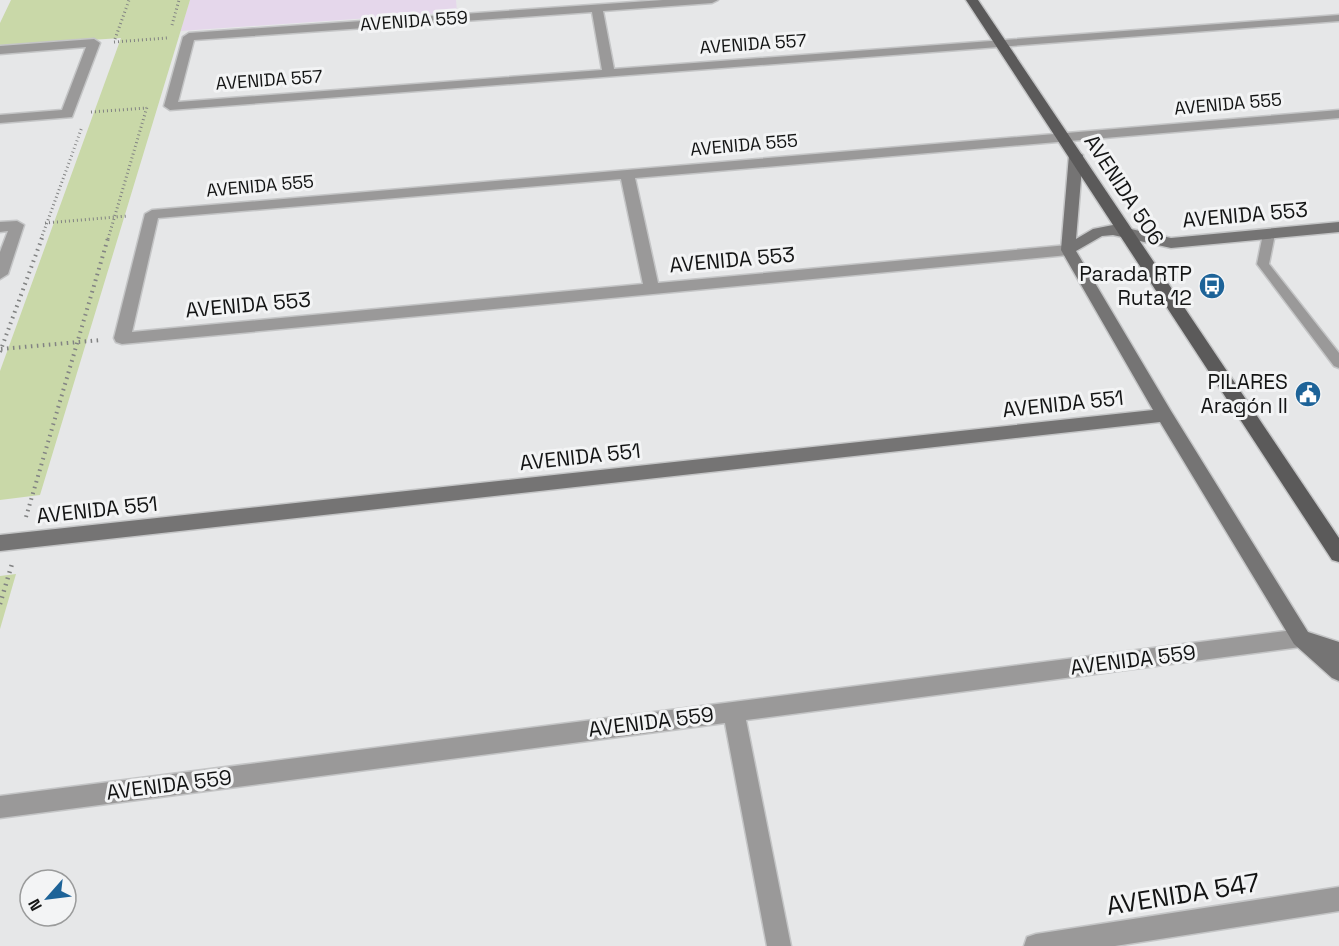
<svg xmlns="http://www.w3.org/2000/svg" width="1339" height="946" font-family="'Space Grotesk',sans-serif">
	<rect width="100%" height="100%" fill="#e6e7e8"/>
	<path fill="#e5d7eb" d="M190,0h266l1,12 -277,19z"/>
	<g fill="#c9d8a8">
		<path d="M11,0h179l-150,495 -40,5v-129l121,-333 -121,8v-23z"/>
		<path d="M16,574l-16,55v-53z"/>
	</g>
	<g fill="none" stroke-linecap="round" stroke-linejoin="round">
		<defs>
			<path id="lane" d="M1269,230l6,4 -6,30 70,89v15l-5,-2 -77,-102 6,-30z"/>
			<g id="street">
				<path d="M663,0h55l-6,3 -109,8 11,58 725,-54v6l-1169,89 -6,-4 19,-69 6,-4zM592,12l10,58 -424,32 16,-62z"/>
				<path d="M94,39l6,4 -28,74 -72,6v-8l62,-5 24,-63 -86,7v-8z"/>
				<path d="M1339,110v8l-704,60 23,105 410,-38 5,2 2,3 -2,3 -5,2 -946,89 -6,-2 -2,-4 31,-124 7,-4zM621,179l22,105 -511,48 26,-114z"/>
				<path d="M17,221l7,4 -16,49 -8,5v-27l8,-21 -8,1v-10z"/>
				<path d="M1301,629l7,3 3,6 -3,6 -7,3 -555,73 45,226h-24l-42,-223 -725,95v-22z"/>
				<path d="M1339,887v24l-224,35h-91l3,-9 9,-3z"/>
			</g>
			<path id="secondary" d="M1076,151l7,4 -7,84 17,-10 20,-4 58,13 168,-16v10l-168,16 -58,-13 -11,1 -26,15 95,160 137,221 31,10v39l-7,-3 -38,-34 -134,-222 -1160,129v-16l1153,-125 -92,-160 8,-95z"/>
			<path id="primary" d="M966,0h12l361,538v24l-7,-2z"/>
		</defs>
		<use href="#lane" stroke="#c4c5c6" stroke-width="3"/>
		<use href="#street" stroke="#c4c5c6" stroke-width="3"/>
		<use href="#secondary" stroke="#c4c5c6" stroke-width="3"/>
		<use href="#primary" stroke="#c4c5c6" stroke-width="3"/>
		<g stroke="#828383" stroke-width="3" stroke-dasharray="1 3" stroke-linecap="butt">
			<path d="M172,25l7,-25"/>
			<path d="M115,39l14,-39"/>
			<path d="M114,42l53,-4"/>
			<path d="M91,112l56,-4"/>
			<path d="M45,223l83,-7"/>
			<path d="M41,239l41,-112"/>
			<path d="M108,239l39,-132"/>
		</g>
		<g stroke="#828383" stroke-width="4" stroke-dasharray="1.5 4.5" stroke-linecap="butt">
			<path d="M1,349l100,-9"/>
			<path d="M0,352l42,-114"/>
			<path d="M26,517l82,-279"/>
		</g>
		<path stroke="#828383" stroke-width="4.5" stroke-dasharray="1.5 5" stroke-linecap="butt" d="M0,604l12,-40"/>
		<use href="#lane" fill="#9a9999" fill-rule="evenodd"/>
		<use href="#street" fill="#9a9999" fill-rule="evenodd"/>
		<use href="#secondary" fill="#757474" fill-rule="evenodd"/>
		<use href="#primary" fill="#5b5a5a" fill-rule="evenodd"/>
	</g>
	<defs>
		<symbol id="bus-disc" viewBox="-11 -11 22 22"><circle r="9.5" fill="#1d6398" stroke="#f3f4f5"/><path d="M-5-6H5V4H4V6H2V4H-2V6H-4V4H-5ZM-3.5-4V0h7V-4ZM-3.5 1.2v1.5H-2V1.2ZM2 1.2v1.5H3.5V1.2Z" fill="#fff"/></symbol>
		<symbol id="civic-disc" viewBox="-11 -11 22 22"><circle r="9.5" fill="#1d6398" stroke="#f3f4f5"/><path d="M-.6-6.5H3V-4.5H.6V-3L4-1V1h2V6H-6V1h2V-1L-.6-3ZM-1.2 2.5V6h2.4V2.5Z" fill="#fff"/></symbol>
	</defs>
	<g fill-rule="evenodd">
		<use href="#bus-disc" x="1197" y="271" width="30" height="30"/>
		<use href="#civic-disc" x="1293" y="379" width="30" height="30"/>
	</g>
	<g text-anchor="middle" stroke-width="6" stroke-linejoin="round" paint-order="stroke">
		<g font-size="18" fill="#141515" stroke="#f3f4f5">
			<text transform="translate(414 21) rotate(-4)" y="6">AVENIDA 559</text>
			<text transform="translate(753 44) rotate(-4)" y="6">AVENIDA 557</text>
			<text transform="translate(269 80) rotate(-4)" y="6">AVENIDA 557</text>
			<text transform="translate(1228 104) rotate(-5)" y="6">AVENIDA 555</text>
			<text transform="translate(744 145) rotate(-5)" y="6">AVENIDA 555</text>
			<text transform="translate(260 186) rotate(-5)" y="6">AVENIDA 555</text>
		</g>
		<g font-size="21" fill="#141515" stroke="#f3f4f5">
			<text transform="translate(1124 190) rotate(57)" y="7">AVENIDA 506</text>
			<text transform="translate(1245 215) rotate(-5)" y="7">AVENIDA 553</text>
			<text transform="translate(732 260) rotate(-5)" y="7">AVENIDA 553</text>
			<text transform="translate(248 305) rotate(-5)" y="7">AVENIDA 553</text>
			<text transform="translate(1063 404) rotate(-6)" y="7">AVENIDA 551</text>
			<text transform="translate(580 457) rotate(-6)" y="7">AVENIDA 551</text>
			<text transform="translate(97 510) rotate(-6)" y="7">AVENIDA 551</text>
			<text transform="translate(1133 660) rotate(-7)" y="7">AVENIDA 559</text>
			<text transform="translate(651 722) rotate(-7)" y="7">AVENIDA 559</text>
			<text transform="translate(169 785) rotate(-7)" y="7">AVENIDA 559</text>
		</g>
		<g font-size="21" fill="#141515" stroke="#f3f4f5" text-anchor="end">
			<text x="1192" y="281">Parada RTP<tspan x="1192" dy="24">Ruta 12</tspan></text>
			<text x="1288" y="389">PILARES<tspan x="1288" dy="24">Aragón II</tspan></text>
		</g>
		<g font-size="26" fill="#141515" stroke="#f3f4f5">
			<text transform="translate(1183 894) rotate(-9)" y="9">AVENIDA 547</text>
		</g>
	</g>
	<g transform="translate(48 898) rotate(242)"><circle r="28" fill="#f3f4f5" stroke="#9a9b9b" stroke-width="1.5"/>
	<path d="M0-4.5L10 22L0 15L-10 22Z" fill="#1d6398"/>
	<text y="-9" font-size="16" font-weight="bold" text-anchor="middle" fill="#141515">N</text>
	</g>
</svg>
